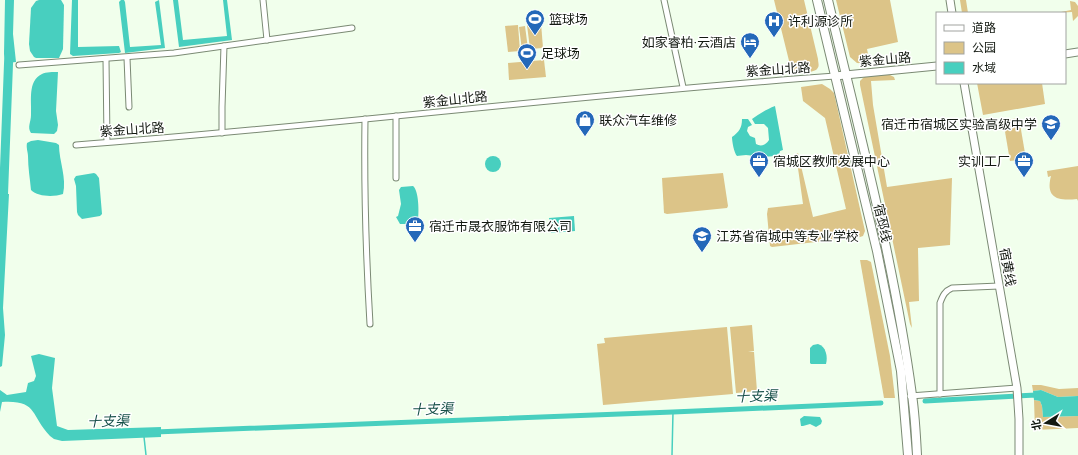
<svg xmlns="http://www.w3.org/2000/svg" width="1078" height="455" font-family="'Roboto Condensed','Noto Sans SC',sans-serif">
	<rect width="100%" height="100%" fill="#f1ffec"/>
	<g fill="#dcc488">
		<path d="M774,0h30l14,59c0,4 2,7 -1,10 -3,4 -20,4 -25,4z"/>
		<path d="M836,0h54l8,42 -31,7 3,15 -13,-1 -7,-6z"/>
		<path d="M960,0h6l2,13h-6z"/>
		<path d="M1070,1l5,1 3,4v10l-5,5 -1,-9 -16,1 15,-3z"/>
		<path d="M541,23l2,25 -13,1 -3,-24z"/>
		<path d="M518,25l2,26 -12,1 -3,-26z"/>
		<path d="M525,26l3,23 -6,1 -3,-23z"/>
		<path d="M544,60l2,17 -37,3 -1,-17z"/>
		<path d="M888,74l6,3 1,3 -24,1 2,24 14,82 65,-9 -2,67 -32,3 1,53 -10,1 3,26 -2,-4 -50,-239v-4l4,-4z"/>
		<path d="M977,83h65l3,21 -62,11z"/>
		<path d="M822,84l8,5 4,4 31,138 -2,5 -3,1 -88,10 -2,-1 -3,-32 1,-6 35,-4 -7,-50 2,-1 15,64 33,-8 -21,-91 -22,-17 -2,-14z"/>
		<path d="M1019,118l7,41 -16,2 -7,-41z"/>
		<path d="M1078,166v35l-1,-2c-18,2 -32,0 -26,-23l-3,1 -1,-6z"/>
		<path d="M723,173l5,33 -1,2 -60,6 -3,-1 -2,-35z"/>
		<path d="M860,260h7l4,2 19,94 5,42h-11z"/>
		<path d="M752,325l2,26 -6,1h6l3,39 -21,2 -6,-66z"/>
		<path d="M727,327l6,67 -130,11 -6,-61 8,-1 -1,-5z"/>
		<path d="M1032,385h9l18,4 19,-1v8l-20,1 -17,-7 -8,1z"/>
		<path d="M1034,400l6,1 2,5 1,11 35,-1v12l-43,2z"/>
	</g>
	<g fill="#48cfbf">
		<path d="M5,0h9l-1,34 3,28 -10,1 -2,-9z"/>
		<path d="M39,0h22l3,5 -1,44 -4,9h-23l-2,-1 -4,-6 -1,-7 2,-36 5,-7z"/>
		<path d="M72,0h6v47l41,-1 2,6 -2,1 -46,3 -3,-2z"/>
		<path d="M121,0h3l1,2 5,45 31,-2 -6,-43 4,-2 6,48 -40,5 -6,-51z"/>
		<path d="M173,0h5l5,40 44,-4 -4,-36h4l5,40 -53,7z"/>
		<path d="M58,72l-2,39 2,14 -1,6 -3,3 -23,-1c-4,-6 0,-11 0,-18 1,-13 -4,-34 11,-41 4,-2 11,-2 16,-2z"/>
		<path d="M775,106l8,44 -3,1 -1,4c-12,3 -22,1 -33,0 -3,0 -7,1 -9,1 -3,-3 -5,-15 -5,-19 7,-5 10,-9 10,-18h6l4,6 -4,2 -1,4 3,5 5,2 1,6c5,3 10,1 13,-4l-1,-12 -4,-4h-9l-3,-5c7,-5 15,-10 23,-13z"/>
		<path d="M38,140l18,3 3,2c0,16 8,33 4,49 -9,3 -25,3 -32,-4 -1,-11 -3,-22 -3,-34 0,-4 -2,-8 -1,-13l4,-2z"/>
		<circle cx="493" cy="164" r="8"/>
		<path d="M94,173l2,1 3,4 3,36 -2,2 -18,3 -4,-4 -1,-3 -1,-26 -2,-7 2,-3z"/>
		<path d="M413,186c6,5 6,26 5,34l-4,4h-14l-4,-7 2,-1 3,-12 -2,-14 2,-3z"/>
		<path d="M0,194h9l-6,114 2,27 -3,31 -2,1z"/>
		<path d="M574,216l1,15 -24,2 -2,-15z"/>
		<path d="M818,344c8,2 10,13 8,20h-15l-1,-1v-15l3,-3z"/>
		<path d="M39,354l16,4 -3,30 5,38 11,4 93,-3v10l-99,4 -8,-2 -4,-3c-20,-21 -12,-36 -48,-34l-2,10v-22l7,5 19,-3 2,-9 6,-2 2,-5 -5,-20z"/>
		<path d="M1041,390l17,7 20,-1v20l-35,1 -1,-11 -2,-5 -6,-1 -1,-9z"/>
		<path d="M804,416l16,1 2,4 -1,3 -5,3 -6,-3 -7,2h-2l-1,-7z"/>
	</g>
	<g fill="none" stroke-linecap="round" stroke-linejoin="round">
		<g stroke="#48cfbf" stroke-width="1.5">
			<path d="M144,437l2,18"/>
			<path d="M672,455l1,-43"/>
		</g>
		<g stroke="#48cfbf" stroke-width="5">
			<path d="M925,401l111,-6 4,2"/>
			<path d="M155,432l518,-20 208,-9"/>
		</g>
		<path stroke="#48cfbf" stroke-width="9" d="M3,207l6,-156"/>
		<defs>
			<g id="minor">
				<path d="M263,0l4,40"/>
				<path d="M664,0l19,87"/>
				<path d="M127,58l2,49"/>
				<path d="M106,59l1,83"/>
				<path d="M19,65l155,-12 178,-25"/>
				<path d="M365,119c-1,68 1,137 5,205"/>
				<path d="M222,133v-26l2,-61"/>
				<path d="M76,145c254,-19 506,-51 759,-69"/>
				<path d="M396,178v-62"/>
				<path d="M940,394v-91c3,-8 5,-12 12,-15l47,-2"/>
				<path d="M910,396l107,-8"/>
			</g>
			<g id="tertiary">
				<path d="M1065,54l13,-2"/>
				<path d="M835,76l102,-10"/>
			</g>
			<g id="secondary">
				<path d="M950,0l2,13"/>
				<path d="M964,83l53,305 2,31v36"/>
			</g>
			<g id="primary">
				<path d="M817,0l60,251 24,120 7,84"/>
				<path d="M828,0c31,131 66,261 84,395 3,20 4,40 5,60"/>
			</g>
		</defs>
		<use href="#minor" stroke="#7b8a74" stroke-width="7"/>
		<use href="#tertiary" stroke="#7b8a74" stroke-width="9"/>
		<use href="#secondary" stroke="#7b8a74" stroke-width="9"/>
		<use href="#primary" stroke="#7b8a74" stroke-width="10"/>
		<use href="#minor" stroke="#fff" stroke-width="5"/>
		<use href="#tertiary" stroke="#fff" stroke-width="7"/>
		<use href="#secondary" stroke="#fff" stroke-width="7"/>
		<use href="#primary" stroke="#fff" stroke-width="8"/>
	</g>
	<defs>
		<symbol id="stadium-pin" viewBox="-11 -11 22 30"><path d="M0 17L-7.5 6A9.5 9.5 0 1 1 7.5 6Z" fill="#2468b9" stroke="#fff"/><path d="M0-5a6.5 5 0 1 0 0 10a6.5 5 0 1 0 0-10ZM-3.5-1.8h7v3.6h-7Z" fill="#fff"/></symbol>
		<symbol id="hospital-pin" viewBox="-11 -11 22 30"><path d="M0 17L-7.5 6A9.5 9.5 0 1 1 7.5 6Z" fill="#2468b9" stroke="#fff"/><path d="M-5-5h3v3.5h4V-5h3V5h-3V1.5h-4V5h-3Z" fill="#fff"/></symbol>
		<symbol id="hotel-pin" viewBox="-11 -11 22 30"><path d="M0 17L-7.5 6A9.5 9.5 0 1 1 7.5 6Z" fill="#2468b9" stroke="#fff"/><path d="M-6-4.5h1.5V1H6V5H4.5V3h-9V5H-6ZM-4 0a1.8 1.8 0 1 1 3.6 0ZM.5 0V-2.5h3Q6-2.5 6 0Z" fill="#fff"/></symbol>
		<symbol id="shop-pin" viewBox="-11 -11 22 30"><path d="M0 17L-7.5 6A9.5 9.5 0 1 1 7.5 6Z" fill="#2468b9" stroke="#fff"/><path d="M-5-2.5h2.3a2.7 3.5 0 0 1 5.4 0H5L5.5 6h-11ZM-1.5-2.5h3a1.5 2.3 0 0 0-3 0Z" fill="#fff"/></symbol>
		<symbol id="school-pin" viewBox="-11 -11 22 30"><path d="M0 17L-7.5 6A9.5 9.5 0 1 1 7.5 6Z" fill="#2468b9" stroke="#fff"/><path d="M0-5L7-2L0 1L-7-2ZM-4 1L0 2.5L4 1V4Q0 6-4 4Z" fill="#fff"/></symbol>
		<symbol id="office-pin" viewBox="-11 -11 22 30"><path d="M0 17L-7.5 6A9.5 9.5 0 1 1 7.5 6Z" fill="#2468b9" stroke="#fff"/><path d="M-6-3h4V-5.5h4V-3h4V5H-6ZM-1-4.5V-3h2v-1.5ZM-6 0V1H6V0Z" fill="#fff"/></symbol>
	</defs>
	<g fill-rule="evenodd">
		<use href="#stadium-pin" x="524" y="8" width="22" height="30"/>
		<use href="#hospital-pin" x="763" y="10" width="22" height="30"/>
		<use href="#hotel-pin" x="739" y="31" width="22" height="30"/>
		<use href="#stadium-pin" x="516" y="42" width="22" height="30"/>
		<use href="#shop-pin" x="574" y="109" width="22" height="30"/>
		<use href="#school-pin" x="1040" y="113" width="22" height="30"/>
		<use href="#office-pin" x="748" y="150" width="22" height="30"/>
		<use href="#office-pin" x="1013" y="150" width="22" height="30"/>
		<use href="#office-pin" x="404" y="215" width="22" height="30"/>
		<use href="#school-pin" x="691" y="225" width="22" height="30"/>
	</g>
	<g text-anchor="middle" stroke-width="3" stroke-linejoin="round" paint-order="stroke">
		<g font-size="13" fill="#131911" stroke="#fff" text-anchor="start">
			<text x="549" y="24">篮球场</text>
			<text x="788" y="26">许利源诊所</text>
			<text x="736" y="47" text-anchor="end">如家睿柏·云酒店</text>
			<text x="541" y="58">足球场</text>
			<text x="599" y="125">联众汽车维修</text>
			<text x="1037" y="129" text-anchor="end">宿迁市宿城区实验高级中学</text>
			<text x="773" y="166">宿城区教师发展中心</text>
			<text x="1010" y="166" text-anchor="end">实训工厂</text>
			<text x="429" y="231">宿迁市晟衣服饰有限公司</text>
			<text x="716" y="241">江苏省宿城中等专业学校</text>
		</g>
		<g font-size="13" fill="#131911" stroke="#fff">
			<text transform="translate(885 59) rotate(-5)" y="5">紫金山路</text>
			<text transform="translate(778 69) rotate(-4)" y="5">紫金山北路</text>
			<text transform="translate(455 99) rotate(-6)" y="5">紫金山北路</text>
			<text transform="translate(132 129) rotate(-4)" y="5">紫金山北路</text>
			<text transform="translate(883 223) rotate(77)" y="5">宿邳线</text>
			<text transform="translate(1008 267) rotate(80)" y="5">宿黄线</text>
		</g>
		<g font-size="14" font-style="italic" fill="#164f48" stroke="#fff">
			<text transform="translate(756 396) rotate(-2)" y="5">十支渠</text>
			<text transform="translate(432 409) rotate(-2)" y="5">十支渠</text>
			<text transform="translate(108 421) rotate(-2)" y="5">十支渠</text>
		</g>
	</g>
	<rect x="936" y="12" width="130" height="72" fill="#ffffff" stroke="#a1a3a0"/>
	<rect x="944" y="25" width="20" height="6" fill="#ffffff" stroke="#a1a3a0"/>
	<text x="972" y="32" font-size="12" fill="#131911">道路</text>
	<rect x="944" y="42" width="20" height="12" fill="#dcc488" stroke="#a1a3a0"/>
	<text x="972" y="52" font-size="12" fill="#131911">公园</text>
	<rect x="944" y="62" width="20" height="12" fill="#48cfbf" stroke="#a1a3a0"/>
	<text x="972" y="72" font-size="12" fill="#131911">水域</text>
	<g transform="translate(1046 423) rotate(259)" stroke="#ffffff" stroke-width="3" paint-order="stroke">
	<path d="M0-3L7 15L0 10L-7 15Z" fill="#131911"/>
	<text y="-6" font-size="11" font-weight="bold" text-anchor="middle" fill="#131911">北</text>
	</g>
</svg>
